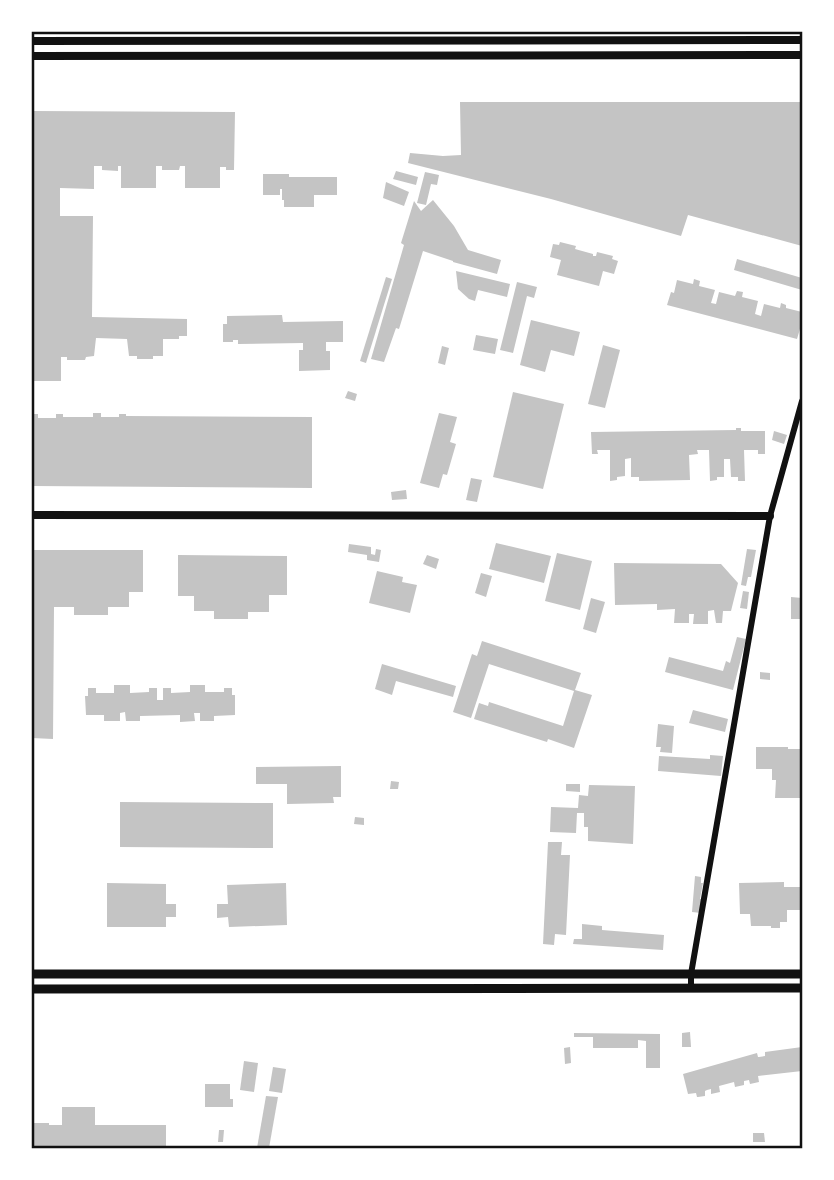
<svg xmlns="http://www.w3.org/2000/svg" width="834" height="1180" font-family="Quicksand,sans-serif">
	<rect width="100%" height="100%" fill="#fff"/>
	<g fill="#c4c4c4">
		<path d="M460,102h342v144l-114,-31 -7,21 -130,-37 -143,-36 2,-10 33,3 18,-1z"/>
		<path d="M32,111l203,1 -1,58h-8v-3h-6v21h-35v-22h-5l-1,4h-17v-4h-6v22h-35v-22h-3v5l-16,-1v-4h-8v23l-34,-1v28h33l-1,101 95,2v17h-8v3h-16v17h-10v3h-16v-3h-8l-2,-17 -31,-1 -2,18 -8,1 -1,3h-18v-3h-6v24h-29z"/>
		<path d="M396,171l22,6 -2,8 -23,-6z"/>
		<path d="M425,172l14,3 -2,10 -6,-1 -5,21 -9,-2z"/>
		<path d="M263,174h26v3h48v18h-23v12h-30v-7h-2v-11h-2v6h-17z"/>
		<path d="M386,182l23,10 -5,14 -21,-8z"/>
		<path d="M433,200l21,26 14,24 33,10 -4,14 -44,-12v-1l-30,-10 -24,78 -3,-1 -12,34 -13,-3 33,-114 -3,-2 13,-42 7,10z"/>
		<path d="M560,242l16,4 -1,3 18,5v2h3l1,-4 16,4 -1,3 6,2 -4,13 -11,-3 -4,15 -42,-11 4,-15 -11,-3 3,-13 6,1z"/>
		<path d="M737,259l65,19v12l-68,-20z"/>
		<path d="M456,271l54,13 -3,13 -29,-7 -3,11 -6,-2 -11,-10z"/>
		<path d="M386,277l6,2 -26,84 -6,-2z"/>
		<path d="M694,279l6,2 -1,5 16,4 -4,13 5,1 3,-12 16,4 2,-5 6,1 -1,5 16,4 -3,13 6,2 3,-12 16,4 1,-5 5,2v3l16,4 -2,9 2,1 -5,17 -130,-34 4,-13 3,1 3,-13 16,4z"/>
		<path d="M517,282l20,5 -3,11 -7,-2 -14,57 -13,-3z"/>
		<path d="M282,315l1,7 60,-1v21h-17v9h4v19l-31,1v-21h4v-7l-65,1v-4h-5v2h-10v-18h4v-8z"/>
		<path d="M531,320l49,12 -6,24 -23,-6 -6,22 -25,-7z"/>
		<path d="M476,335l22,4 -3,15 -22,-4z"/>
		<path d="M603,345l17,5 -15,58 -17,-4z"/>
		<path d="M442,346l7,2 -4,17 -7,-2z"/>
		<path d="M348,391l9,3 -2,7 -10,-3z"/>
		<path d="M513,392l51,12 -21,85 -50,-12z"/>
		<path d="M93,413h8v4h18v-3h7v2l186,1v71l-280,-2v-72h6v4h18v-4h7v3h30z"/>
		<path d="M439,413l18,4 -7,25 6,2 -9,31 -4,-1 -4,14 -19,-5z"/>
		<path d="M736,428h5v3h24v23h-7v-4h-14l1,31h-7v-4h-7l-1,-18h-6v18h-7v3l-7,1 -1,-31h-12l1,4 -9,1 1,25 -51,1v-4h-8v-19l-6,1v17l-8,1v3l-7,1v-31h-13l1,4h-6l-1,-22 145,-2z"/>
		<path d="M774,431l13,4 -3,9 -12,-4z"/>
		<path d="M471,478l11,2 -5,22 -11,-2z"/>
		<path d="M406,490l1,9 -15,1 -1,-8z"/>
		<path d="M496,543l55,13 -7,27 -55,-14z"/>
		<path d="M349,544l22,3v7l4,1 1,-6 5,1 -2,12 -12,-2v-5l-19,-3z"/>
		<path d="M747,549l9,1 -5,27h-3l-2,9 -5,-1z"/>
		<path d="M32,550h111v42h-14v15h-21v8h-34v-8h-20l-1,132 -21,-1z"/>
		<path d="M557,553l35,8 -12,49 -35,-9z"/>
		<path d="M178,555l109,1v39h-18v17h-21v7h-34v-8h-20v-15h-16z"/>
		<path d="M427,555l12,4 -3,10 -13,-5z"/>
		<path d="M614,563l107,1 17,19 -7,28h-8l-1,12h-6l-2,-13 -6,1v13h-15l1,-10h-5v9h-15l1,-14 -18,1v-6l-42,1z"/>
		<path d="M377,571l26,6 -1,5 15,3 -7,28 -41,-10z"/>
		<path d="M481,573l11,3 -6,21 -11,-4z"/>
		<path d="M743,591l6,1 -2,17 -7,-1z"/>
		<path d="M791,597l11,1v21h-11z"/>
		<path d="M591,598l14,4 -9,31 -13,-4z"/>
		<path d="M737,637l9,2 -13,51 -68,-18 4,-15 54,14 3,-10 4,2z"/>
		<path d="M482,641l99,32 -6,17 17,5 -18,53 -26,-9 -1,3 -73,-23 5,-16 9,3 1,-4 74,24 11,-35 -85,-27 -18,54 -18,-6 19,-58 5,2z"/>
		<path d="M382,664l74,22 -3,11 -57,-16 -4,14 -17,-6z"/>
		<path d="M760,672l10,1v7l-10,-1z"/>
		<path d="M114,685h16v8l19,-1v-4h8v12h6v-12h8v5l19,-1v-7h15v7h19v-4h8v7h3v20l-21,1v5h-14v-8h-6l1,8 -15,1v-7l-40,1v5h-14l-1,-9 -5,1v8h-16v-6h-18l-1,-19h3v-8h8v5h18z"/>
		<path d="M693,710l35,9 -3,13 -36,-9z"/>
		<path d="M658,724l16,2 -2,27 -12,-1 1,-5h-5z"/>
		<path d="M756,747h32v2h14v49h-27l1,-18h-4v-11h-16z"/>
		<path d="M710,755l13,1 -2,20 -63,-5 1,-15 51,3z"/>
		<path d="M341,766v31h-8l1,6 -47,1v-20h-31v-17z"/>
		<path d="M391,781l8,1 -1,7h-8z"/>
		<path d="M566,784h14v8l-14,-1z"/>
		<path d="M589,785l46,1 -2,58 -45,-3v-14h-4v-14h-7l-1,20 -26,-1 1,-25 27,1 1,-13 9,1z"/>
		<path d="M120,802l153,1v45l-153,-1z"/>
		<path d="M355,817l9,1v7l-10,-1z"/>
		<path d="M548,842h14l-1,13h9l-4,80 -11,-1 -1,11 -11,-1z"/>
		<path d="M695,876l6,1v6h2l-3,16h2l-1,14 -9,-1z"/>
		<path d="M784,882v5h18v23h-15v12h-7v6h-9v-2h-20l-1,-12h-10l-1,-31z"/>
		<path d="M107,883l59,1v20h10v13h-10v10h-59z"/>
		<path d="M286,883l1,42 -58,2 -1,-10 -11,1v-14h11l-1,-19z"/>
		<path d="M582,924l20,2v4l62,5 -1,15 -90,-6 1,-5h8z"/>
		<path d="M690,1032l1,15h-9v-14z"/>
		<path d="M574,1033l86,1v34h-14v-27l-8,-1v8h-45v-11h-19z"/>
		<path d="M570,1047l1,16 -6,1 -1,-16z"/>
		<path d="M802,1047v24l-44,5 1,6 -9,2 -1,-4 -5,1v4l-9,2 -1,-5 -15,4 1,6 -9,2v-5l-4,1 -2,1v5l-7,1h-1l-1,-4 -8,1 -5,-20 74,-21 1,4h1l6,-1v-4z"/>
		<path d="M244,1061l14,2 -4,29 -14,-2z"/>
		<path d="M273,1067l13,2 -4,24 -13,-2z"/>
		<path d="M205,1084h25v15h3v8h-28z"/>
		<path d="M266,1096l12,1 -9,51h-12z"/>
		<path d="M62,1107h33v18h71v21h-15v2h-119v-25h17v2h13z"/>
		<path d="M219,1130h5l-1,12h-5z"/>
		<path d="M753,1133h11l1,9h-12z"/>
	</g>
	<g fill="none" stroke-linecap="round" stroke-linejoin="round">
		<path stroke="#111" stroke-width="6" d="M691,988v-14l79,-458 32,-115"/>
		<g stroke="#111" stroke-width="8">
			<path d="M32,41l770,-1"/>
			<path d="M32,56l770,-1"/>
			<path d="M32,515l738,1"/>
		</g>
		<g stroke="#111" stroke-width="9">
			<path d="M32,974h770"/>
			<path d="M32,989l770,-1"/>
		</g>
	</g>
	<rect width="834" height="1180" fill="none" stroke="#ffffff" stroke-width="66"/>
	<rect x="33" y="33" width="768" height="1114" fill="none" stroke="#111" stroke-width="2.5"/>
</svg>
